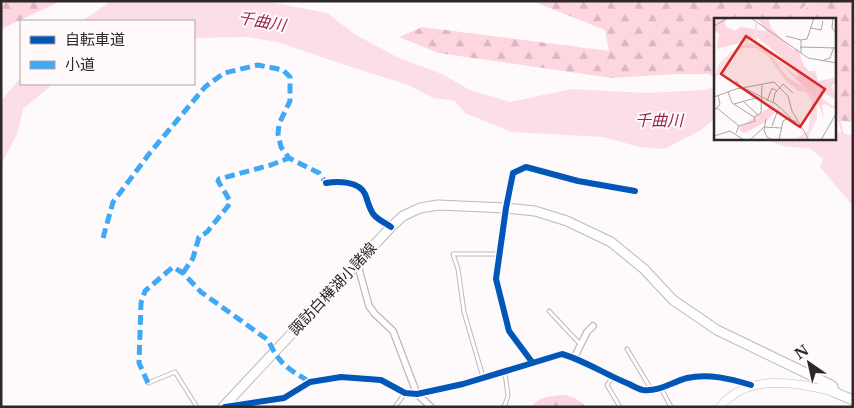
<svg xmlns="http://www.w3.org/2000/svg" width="854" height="408" font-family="'Libre Baskerville','Noto Sans JP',serif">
	<defs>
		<pattern id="forest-firs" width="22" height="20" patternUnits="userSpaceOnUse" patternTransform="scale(1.25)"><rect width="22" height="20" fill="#fdd6e0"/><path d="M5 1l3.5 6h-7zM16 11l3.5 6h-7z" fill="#d9b8c0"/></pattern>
	</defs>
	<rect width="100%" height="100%" fill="#fefafb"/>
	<g fill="url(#forest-firs)">
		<path d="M1,1h60l-56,26 -4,4z"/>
		<path d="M532,1h321v121l-18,-2v-101h-120v58l-7,-3h-32l-64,4 -174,-25 -39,-16 23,-10 187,24 -4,-21z"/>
		<path d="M564,395l11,3 12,9h-55c7,-11 20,-11 32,-12z"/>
	</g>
	<g fill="#fcdfe6">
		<path d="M111,1h154l62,12 29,22 41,22 45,17 28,16 40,12 62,-13 74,4 57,-3 12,-3v32l-14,11 -36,19 -26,-2 -36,-10 -92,-5 -46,-19 -10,-12 -22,-3 -25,-13 -63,-20 -68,-23 -29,-5 -54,1v-17h-112z"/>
		<path d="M21,77v7h32l-30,25 -5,23 -17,33v-64z"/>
		<path d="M835,131l18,5v70l-33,-39 3,-8 -12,-10 -28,-3 -20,-7h72z"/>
	</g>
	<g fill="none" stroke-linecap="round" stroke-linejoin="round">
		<g stroke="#fcdfe6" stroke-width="2.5">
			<path d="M799,19l2,-8 11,-10"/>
			<path d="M835,106l8,28 -1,2"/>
		</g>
		<defs>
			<g id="service">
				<path d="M549,311l32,34"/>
				<path d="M627,349l24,40"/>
				<path d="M483,377l-19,-65 -6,-43 -5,-15h46"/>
				<path d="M612,378l-5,7 13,22"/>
				<path d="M148,383l27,-11 22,35"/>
				<path d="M661,388l10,19"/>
				<path d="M395,407l10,-14"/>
				<path d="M504,407l4,-11 -3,-23"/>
			</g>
			<g id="minor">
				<path d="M326,183c12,-2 33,-2 39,11 3,7 4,15 9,21 4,5 12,8 17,12"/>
				<path d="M357,262l12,44 6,8 18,17 24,63 14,13"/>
				<path d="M574,358l13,-26 6,-6"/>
				<path d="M532,362l-23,-31 -13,-52 10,-71 7,-35 13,-6 52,14 57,10"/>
				<path d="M225,407l59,-9 26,-16 31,-5 40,3 24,13 12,1 46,-10 99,-30c24,7 44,21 67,30 4,2 9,5 14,6 16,2 29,-8 44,-12 21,-5 44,1 64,7"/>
			</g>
			<path id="tertiary" d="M720,407c27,-34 78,-25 114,-15"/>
			<path id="primary" d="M223,407l168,-180 12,-11 17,-8 18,-3 68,3 29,3 32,10 44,21 33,27 29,31 44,30 114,55 2,2 1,5 19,8"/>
		</defs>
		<use href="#service" stroke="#bdb8b9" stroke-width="5"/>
		<use href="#minor" stroke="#bdb8b9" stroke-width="8"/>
		<use href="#tertiary" stroke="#bdb8b9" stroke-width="9"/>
		<use href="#primary" stroke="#bdb8b9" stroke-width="11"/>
		<use href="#service" stroke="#fffefe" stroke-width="3"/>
		<use href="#minor" stroke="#fffefe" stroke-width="5.5"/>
		<use href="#tertiary" stroke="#fffefe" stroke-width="8"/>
		<use href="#primary" stroke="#fffefe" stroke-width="9"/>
		<g stroke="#3fa9f5" stroke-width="5" stroke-dasharray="10 5" stroke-linecap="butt">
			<path d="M103,238l10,-36 36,-48 56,-67 19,-14 34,-8 25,5 7,7v24l-11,23 -1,10 3,13 8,11 30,15 7,10"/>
			<path d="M183,273l10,-15 6,-21 8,-5 21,-26 2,-5 -12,-20 1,-2 52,-14 18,-7"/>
			<path d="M148,383l-9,-20 2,-60 4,-12 28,-24 10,6 18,19 67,48c12,25 19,28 42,42"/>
		</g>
		<defs>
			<g id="cycleway">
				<path d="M326,183c12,-2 33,-2 39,11 3,7 4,15 9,21 4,5 12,8 17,12"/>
				<path d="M532,362l-23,-31 -13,-52 10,-71 7,-35 13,-6 52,14 57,10"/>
				<path d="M225,407l59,-9 26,-16 31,-5 40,3 24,13 12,1 46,-10 99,-30c24,7 44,21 67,30 4,2 9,5 14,6 16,2 29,-8 44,-12 21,-5 44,1 64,7"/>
			</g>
		</defs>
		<use href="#cycleway" stroke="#fff9fa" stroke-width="9"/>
		<use href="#cycleway" stroke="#0057b8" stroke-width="6"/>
	</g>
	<g text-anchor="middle" stroke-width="4" stroke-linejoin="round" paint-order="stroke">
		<g font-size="15" fill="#2d2829" stroke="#fff9fa">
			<text transform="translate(333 289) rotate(-47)" y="5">諏訪白樺湖小諸線</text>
		</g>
		<g font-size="16" font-style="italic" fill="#912751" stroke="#fff9fa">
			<text transform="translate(262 21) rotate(10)" y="6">千曲川</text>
			<text x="659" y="126">千曲川</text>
		</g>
	</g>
	<g transform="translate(714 18)">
		<rect width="122" height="122" fill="#fefafb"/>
		<path d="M10,0l2,9 9,4 6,-4 25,4 -9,-13h11l3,10 22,22 5,-1 6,17 5,5h6l3,10 16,-3 2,-6v10l-4,3 4,14 -13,-6 -1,5 7,5 -7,2 2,15 -6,-19 -37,-37 18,14 -5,-10 -36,-30 -41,11 2,-16 -5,-1v-12zM56,89l5,5 -9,10 -21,11 -5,-2v-4z" fill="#fdd6e0"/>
		<path d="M34,25l18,5 21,29 20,12 10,13v17l-10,21h-13l14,-9 4,-31 -6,-8 -8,-1 -13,-11 -16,-23 -12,-9h-15l-8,5 -20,27 5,-16 12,-12z" fill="#fcdfe6"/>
		<path fill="none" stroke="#fcdfe6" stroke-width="2.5" d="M42,5v20M102,83l2,-13 19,-11M102,86l6,-3 15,8"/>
		<path fill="none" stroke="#aaa6a7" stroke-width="1" d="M37,0l57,40 29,5M119,0l-1,10 5,6M0,8l14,-8M97,10l10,2 2,-9M72,18l15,4v13M87,22l6,-1 7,-21M86,29l37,1M108,43l8,-3 4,-11M22,63l4,5 36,18 15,14M14,74l4,11 22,14M0,79l22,-8 38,-7 14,14 4,15 17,29M53,83l5,-13 5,3M30,84l14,13M59,85l2,-10 8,-9 10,9M20,86l25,-7M2,91l4,-5 -2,-9M0,92l3,-2 22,18M52,101l-2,11 3,7 6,3M58,108l6,-16M22,115l3,-7 16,-5 -1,-4 7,-4 1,-29M0,118l16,-5 14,9M36,122l14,-13 17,1M65,122l4,-19 5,-3 9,4M107,122l16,-28"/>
		<path fill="#d62828" fill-opacity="0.15" stroke="#d62828" stroke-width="2.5" d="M32,18l79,53 -25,38 -79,-53z"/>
		<rect width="122" height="122" fill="none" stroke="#2d2829" stroke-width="2.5"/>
	</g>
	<rect width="854" height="408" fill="none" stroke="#2d2829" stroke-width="5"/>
	<rect x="20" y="20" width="175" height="65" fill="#fff9fa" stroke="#aba5a6"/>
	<rect x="30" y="36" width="25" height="8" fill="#0057b8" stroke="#aba5a6"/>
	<text x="65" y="45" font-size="15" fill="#2d2829">自転車道</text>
	<rect x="30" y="61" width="25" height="8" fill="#3fa9f5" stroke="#aba5a6"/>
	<text x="65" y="70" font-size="15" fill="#2d2829">小道</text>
	<g transform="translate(809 363) rotate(326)" stroke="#fff9fa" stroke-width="4" paint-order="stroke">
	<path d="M0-4L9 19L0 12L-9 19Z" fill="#2d2829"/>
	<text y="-8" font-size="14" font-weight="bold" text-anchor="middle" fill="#2d2829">N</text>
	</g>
</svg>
